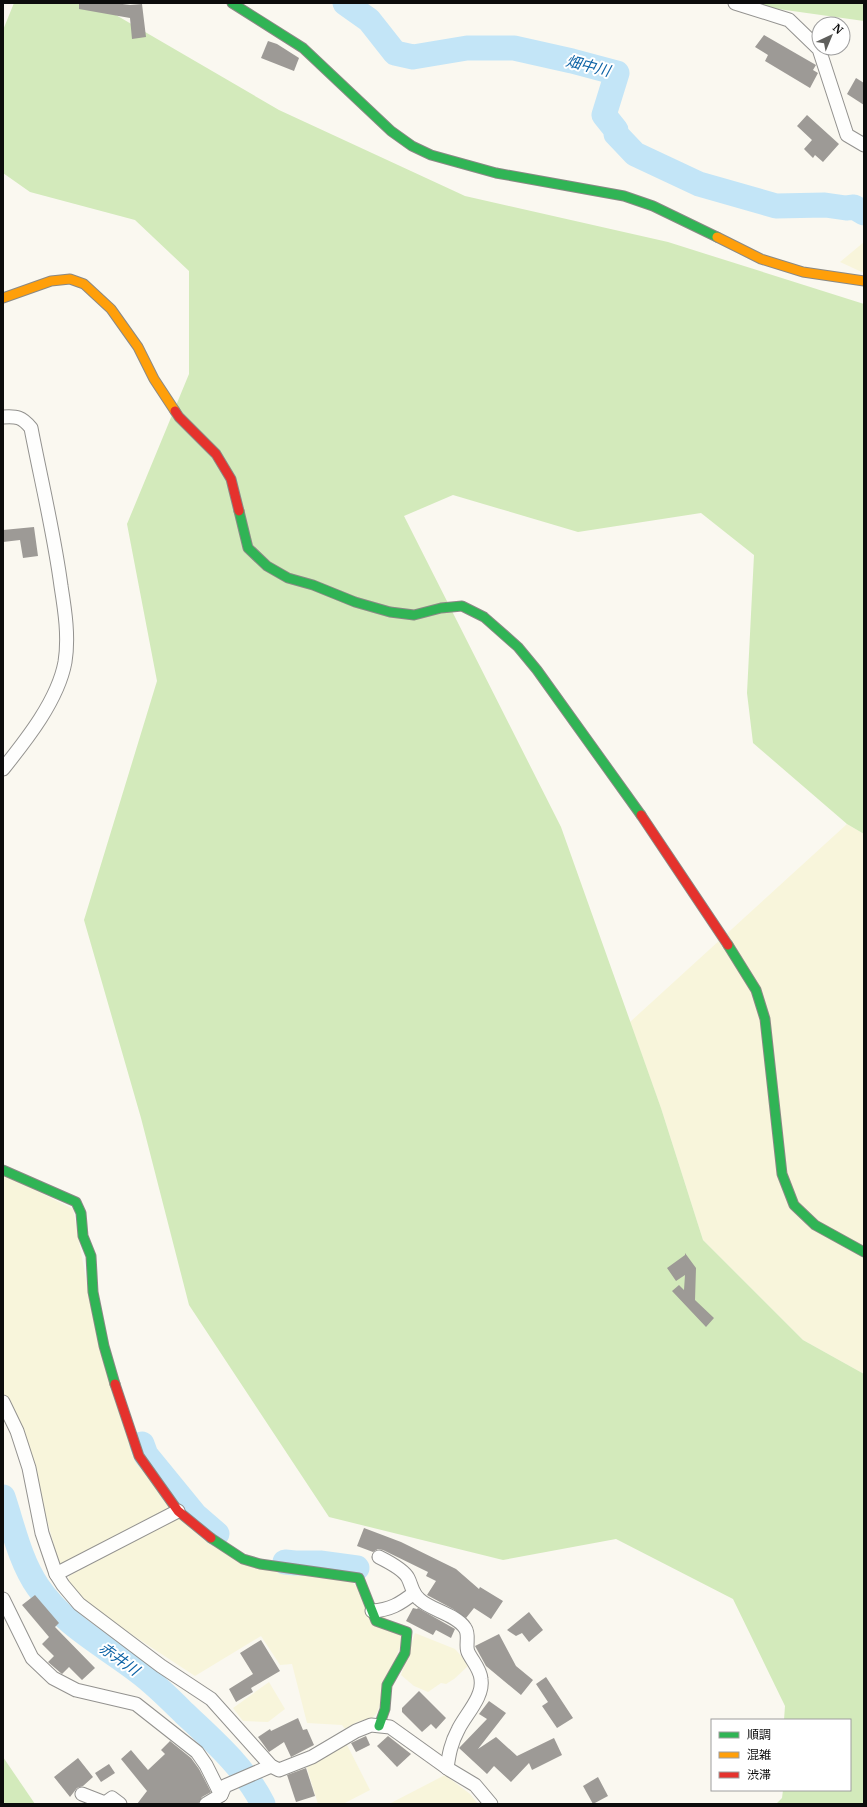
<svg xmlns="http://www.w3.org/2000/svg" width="867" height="1807" font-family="Merriweather,'Noto Sans JP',serif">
	<rect width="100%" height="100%" fill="#faf8f0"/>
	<g fill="#f8f5db">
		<path d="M864,242v31l-24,-11z"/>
		<path d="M847,824l17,10v540l-61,-34 -100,-100 -42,-132 -31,-86z"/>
		<path d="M3,1174l70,35 25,135 71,164 -1,5 -99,53 -10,-3 -31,-111 -25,-56z"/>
		<path d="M178,1517l63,47 110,17 50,53 1,7 -25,72 -5,5 -15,4 -12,7 -3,-4 -35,-2 -15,-59 -12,1 -19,-29 -66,40 -58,-38 -57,-41 -12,-14 1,-7z"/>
		<path d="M415,1633l40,16 14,16 -15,14 -8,5 -5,-1 -13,9 -14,-6 -13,-11z"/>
		<path d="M269,1682l16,27 -17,13 -25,-1 -10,-13z"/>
		<path d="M345,1741l25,49 -27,14h-25l-12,-39z"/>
		<path d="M445,1775l25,19 8,10h-89z"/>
	</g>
	<g fill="#d3eabb">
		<path d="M14,3l83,1 182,106 186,86 203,46 196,62v530l-17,-10 -94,-81 -6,-50 7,-138 -53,-42 -123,19 -125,-37 -49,21 157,311 100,281 42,132 100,100 61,34v430h-88l6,-6 1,-8h67v-70h-66l1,-14 -52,-107 -117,-60 -113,21 -174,-43 -140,-212 -48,-187 -57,-198 73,-239 -30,-157 62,-150v-103l-54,-51 -105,-28 -27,-19v-143z"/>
		<path d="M736,3h128v18z"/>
		<path d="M3,1757l32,47h-32z"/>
	</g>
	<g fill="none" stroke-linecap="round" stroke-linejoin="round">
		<g stroke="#c3e5f7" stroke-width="25">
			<path d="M345,3l24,17 26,33 18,4 54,-9h47l58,13 45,12 -13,42 12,15v4l19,20 64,30 77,22 49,-1 21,3 8,-1 10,6"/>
			<path d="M142,1444l4,11 49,60 22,19"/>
			<path d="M3,1497c10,30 17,64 35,90 26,38 66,58 101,85 16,12 31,27 45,41 29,27 61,55 79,91"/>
			<path d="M285,1562l10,1h25l37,5"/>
		</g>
	</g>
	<g fill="#9d9a96">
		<path d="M79,3h36l15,2 12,-1 4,33 -14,2 -2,-21 -51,-9z"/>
		<path d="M764,35l52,30 -3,5 5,3 -8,15 -45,-27 3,-6 -13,-8z"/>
		<path d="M268,41l9,3 22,14 -5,13 -33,-13z"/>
		<path d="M856,78l8,5v22l-17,-11z"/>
		<path d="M807,115l32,29 -16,18 -8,-7 -2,3 -9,-9 8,-9 -15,-14z"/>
		<path d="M34,527l4,29 -15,2 -3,-18 -17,2v-12z"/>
		<path d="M685,1253l11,15 -1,32 19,18 -8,9 -34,-36 7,-6 5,5 1,-15 -9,6 -9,-13 18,-13z"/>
		<path d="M364,1528l37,14 55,27 23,20 1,-2 23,14 -12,18 -17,-11 -8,10 -13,-9 -26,-14 9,-14 -10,-5 2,-4 -45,-22 -5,-1 -5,3 -16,-6z"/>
		<path d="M35,1595l24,28 -4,4 40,41 -13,12 -13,-13 -7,7 -14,-12 6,-6 -12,-12 7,-7 -27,-32z"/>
		<path d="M413,1608l4,1 1,-1 37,21 -4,9 -15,-8 -3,5 -27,-14z"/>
		<path d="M529,1612l14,18 -14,12 -7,-9 -6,3 -9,-6z"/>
		<path d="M499,1634l17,32 17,14 -12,15 -35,-29 -11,-20z"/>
		<path d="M261,1640l19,31 -29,17 2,4 -17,10 -7,-13 24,-15 -13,-21z"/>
		<path d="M546,1677l27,41 -16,10 -15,-22 6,-4 -12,-18z"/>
		<path d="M419,1691l27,27 -10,11 -5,-5 -9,8 -20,-20v-4z"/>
		<path d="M489,1701l17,12 -28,36 18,-12 21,19 37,-18 8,17 -30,15 -3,-7 -18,19 -17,-16 -7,8 -28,-26 28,-29 -8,-5z"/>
		<path d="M298,1718l5,12 4,-1 7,16 -23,12 -7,-15 -15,10 -11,-15 12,-8 1,2z"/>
		<path d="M366,1736l4,9 -14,7 -5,-9z"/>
		<path d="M388,1736l23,18 -14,13 -20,-21z"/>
		<path d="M170,1741l21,17 8,11 12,23 -9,5 -4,7h-61l10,-13 -26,-32 10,-9 17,20 17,-16 -4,-4z"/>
		<path d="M78,1758l15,19 -10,9 -6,2 -7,9 -16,-20z"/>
		<path d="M109,1764l6,9 -14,9 -6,-9z"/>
		<path d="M306,1768l9,28 -19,6 -9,-27z"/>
		<path d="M598,1777l10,19 -15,8 -10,-18z"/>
	</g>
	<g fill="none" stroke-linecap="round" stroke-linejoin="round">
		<defs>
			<g id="street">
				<path d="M735,3l54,17 30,29 28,86 17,10"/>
				<path d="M3,417c14,-1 19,0 28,11 10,52 23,105 30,158 4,25 8,51 4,76 -7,38 -38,77 -62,107"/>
				<path d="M3,1402l14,29 12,37 13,65 14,41 7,11 16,19 82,62 50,33 60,67 8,4 33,-13 44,-26 15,-6 19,2 60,43 25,15 16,19"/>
				<path d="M379,1557c8,4 25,13 29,21 4,8 4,15 11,21 11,11 37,15 46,29 5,7 0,17 3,24 4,9 12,16 13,27 3,18 -16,36 -23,51 -7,13 -9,24 -11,38"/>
				<path d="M56,1574l122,-63"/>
				<path d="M3,1599l29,59 21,20 23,12 60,14 61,48 9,13 15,30 4,-9 46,-20"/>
				<path d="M372,1611c18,-1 28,-7 42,-18"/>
				<path d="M82,1794l23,9 7,-5 8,6"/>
				<path d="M206,1804l15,-9"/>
			</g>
			<g id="fast">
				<path d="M232,3l71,45 88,83 21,15 19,9 65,18 128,23 29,10 64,31"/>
				<path d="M239,511l9,37 19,18 21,12 25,7 42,17 35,10 24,3 27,-7 21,-2 22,11 34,30 19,23 104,145"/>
				<path d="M728,945l28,45 9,29 17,155 12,31 21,20 49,27"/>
				<path d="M3,1170l73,32 5,11 2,23 8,20 2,36 11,54 11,38"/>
				<path d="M211,1538l32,21 17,5 99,14 17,43 31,11 -2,21 -18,32 -2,24 -6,17"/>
			</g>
			<g id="slow">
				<path d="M717,237l44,22 42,13 61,9"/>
				<path d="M3,298l48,-17 19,-2 14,5 27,25 27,38 16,32 21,32"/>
			</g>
			<g id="jam">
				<path d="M175,411l4,6 37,37 15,25 8,32"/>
				<path d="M641,815l87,130"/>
				<path d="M115,1384l24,72 39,55 33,27"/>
			</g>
		</defs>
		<use href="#street" stroke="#93928f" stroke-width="15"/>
		<use href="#fast" stroke="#8a8985" stroke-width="11"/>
		<use href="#slow" stroke="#8a8985" stroke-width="11"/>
		<use href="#jam" stroke="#8a8985" stroke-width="11"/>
		<use href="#street" stroke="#fefefd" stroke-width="13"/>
		<use href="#fast" stroke="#30b455" stroke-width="9"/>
		<use href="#slow" stroke="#ff9f0a" stroke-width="9"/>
		<use href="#jam" stroke="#e5322d" stroke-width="9"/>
	</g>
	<g text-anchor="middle" stroke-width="4" stroke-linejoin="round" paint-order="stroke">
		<g font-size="15" font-style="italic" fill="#0d63a6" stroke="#fff">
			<text transform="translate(588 66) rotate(14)" y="5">畑中川</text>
			<text transform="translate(119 1659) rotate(35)" y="5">赤井川</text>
		</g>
	</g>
	<rect width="867" height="1807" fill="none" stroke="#0c0c0c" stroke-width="8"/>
	<rect x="711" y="1719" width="140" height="72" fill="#ffffff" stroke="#9e9e9e"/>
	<rect x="719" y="1732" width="20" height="6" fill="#30b455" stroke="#9e9e9e"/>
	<text x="747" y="1739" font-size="12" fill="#0c0c0c">順調</text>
	<rect x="719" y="1752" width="20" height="6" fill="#ff9f0a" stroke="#9e9e9e"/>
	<text x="747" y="1759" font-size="12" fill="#0c0c0c">混雑</text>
	<rect x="719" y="1772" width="20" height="6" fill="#e5322d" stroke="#9e9e9e"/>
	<text x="747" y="1779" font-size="12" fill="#0c0c0c">渋滞</text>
	<g transform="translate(831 36) rotate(44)"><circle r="19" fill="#ffffff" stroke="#9e9e9e"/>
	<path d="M0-3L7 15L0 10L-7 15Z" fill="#5f5f5c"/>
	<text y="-6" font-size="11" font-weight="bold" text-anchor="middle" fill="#0c0c0c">N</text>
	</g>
</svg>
